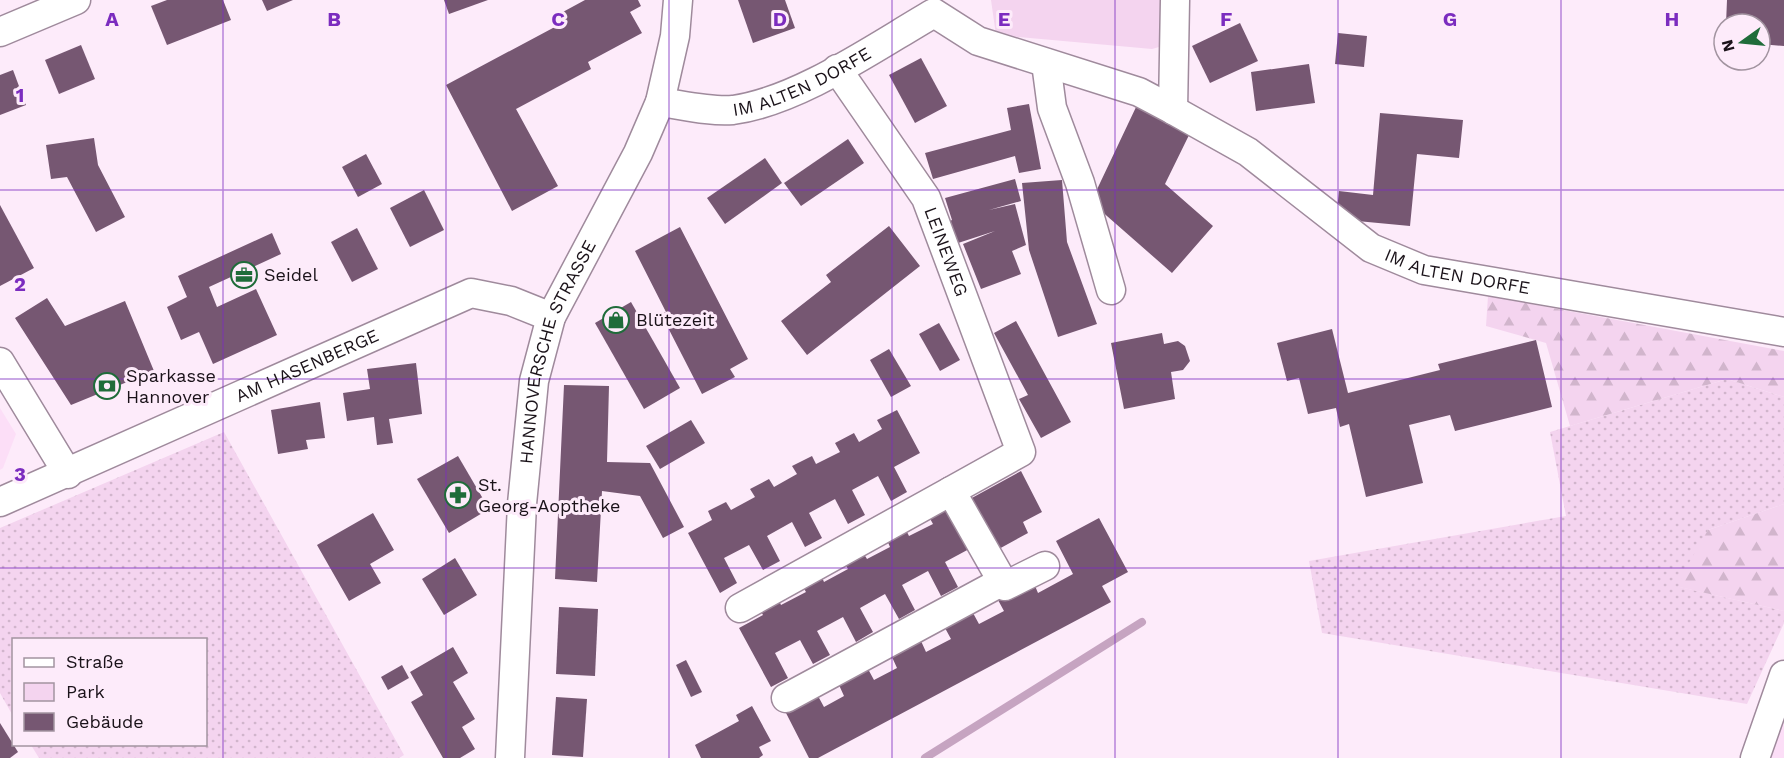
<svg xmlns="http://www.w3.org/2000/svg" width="1784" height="758" font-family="'Work Sans',sans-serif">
	<defs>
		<pattern id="grass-dots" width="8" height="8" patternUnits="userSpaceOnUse" patternTransform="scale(1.5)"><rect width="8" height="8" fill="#f4d4ef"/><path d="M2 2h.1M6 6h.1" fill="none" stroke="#d1b5cc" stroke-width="1.8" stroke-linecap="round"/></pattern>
		<pattern id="forest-firs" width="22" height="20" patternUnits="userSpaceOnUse" patternTransform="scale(1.5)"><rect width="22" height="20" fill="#f4d4ef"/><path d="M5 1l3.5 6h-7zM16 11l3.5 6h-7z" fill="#d1b5cc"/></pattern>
	</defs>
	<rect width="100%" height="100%" fill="#fdebfa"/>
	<g fill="#fcdef7">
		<path d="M0,408l16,26 -13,34 -3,2z"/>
		<path d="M1784,711v47h-16z"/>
	</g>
	<g fill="url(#grass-dots)">
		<path d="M1727,379l57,18v107l-76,26 -28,57 104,24v12l-37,81 -425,-71 -13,-72 257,-45 -16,-84z"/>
		<path d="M224,432l180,323 -5,3h-360l-8,-13 175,-1v-104h-192l-1,76 -13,-23v-165z"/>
	</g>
	<g fill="url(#forest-firs)">
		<path d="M1488,296l296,55v46l-57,-18 -157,47 -24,-83 -60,-17z"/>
		<path d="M1784,504v107l-105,-24 3,-12 26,-45z"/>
	</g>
	<path fill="#f4d4ef" d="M991,0h169l4,40 -5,7 -7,2 -156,-14z"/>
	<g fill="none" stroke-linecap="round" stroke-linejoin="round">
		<path stroke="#c6a4c1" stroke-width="8" d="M925,758l217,-136"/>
	</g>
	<g fill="#765772">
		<path d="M167,0h56l8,20 -64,25 -16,-39z"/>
		<path d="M262,0h31l-26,11z"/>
		<path d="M444,0h44l-39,14z"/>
		<path d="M585,0h53l3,6 -11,6 12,21 -54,29 3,7 -75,40 42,77 -46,25 -66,-126 120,-64 -5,-8z"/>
		<path d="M738,0h47l10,28 -42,15z"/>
		<path d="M1727,0h57v46l-24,-2v-20h-34z"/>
		<path d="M1240,23l18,38 -48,22 -18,-37z"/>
		<path d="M1338,33l29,3 -3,31 -29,-3z"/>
		<path d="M81,45l14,34 -36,15 -14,-34z"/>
		<path d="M921,58l26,48 -32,17 -26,-48z"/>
		<path d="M1309,64l6,39 -59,8 -5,-39z"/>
		<path d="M13,70l13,35 -26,10v-40z"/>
		<path d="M1029,104l12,65 -22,4 -4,-17 -82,23 -8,-26 86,-23 -4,-22z"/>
		<path d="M1137,105l54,26 -26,53 48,42 -41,47 -81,-71z"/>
		<path d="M1380,113l83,7 -4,38 -42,-4 -7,72 -74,-7 3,-28 34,4z"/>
		<path d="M94,138l4,27 27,52 -29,15 -29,-55 -16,2 -5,-34z"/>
		<path d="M848,139l16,24 -63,43 -17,-23z"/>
		<path d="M366,154l16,30 -24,13 -16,-30z"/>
		<path d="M765,158l17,25 -57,41 -18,-26z"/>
		<path d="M1015,179l6,22 -32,9 26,-6 11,41 -14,6 9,23 -40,15 -18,-45 32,-13 -40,13 -7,-22 4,-2 -7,-22z"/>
		<path d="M1062,180l5,62 30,82 -39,13 -29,-87 -7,-67z"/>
		<path d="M424,190l20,40 -34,17 -20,-39z"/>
		<path d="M0,205l34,63 -34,18z"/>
		<path d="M889,226l31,40 -113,89 -26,-34 50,-39 -5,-7z"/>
		<path d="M680,227l68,132 -18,10 5,8 -33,17 -41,-80 5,-2 -31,-61z"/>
		<path d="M357,228l21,41 -26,13 -21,-40z"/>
		<path d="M272,233l9,21 -72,33 8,20 39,-18 21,46 -64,29 -14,-32 -18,8 -14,-33 20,-10 -9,-21z"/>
		<path d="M47,298l18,28 60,-25 29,70 -83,34 -56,-87z"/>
		<path d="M631,302l49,86 -36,21 -49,-86z"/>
		<path d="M1016,321l55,101 -30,16 -22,-39 9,-4 -34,-62z"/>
		<path d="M939,323l21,37 -20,11 -21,-37z"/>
		<path d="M1332,329l16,64 92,-23 -2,-6 98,-24 16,67 -97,24 -5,-16 -41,10 14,58 -57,14 -17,-73 -9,3 -4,-19 -28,6 -9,-36 -12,3 -10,-38z"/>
		<path d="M1162,333l2,11 14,-3 7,5 5,15 -7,9 -12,2 4,27 -51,10 -13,-66z"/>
		<path d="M889,349l22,37 -20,11 -21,-37z"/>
		<path d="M416,363l6,51 -33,5 4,24 -16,2 -3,-28 -27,4 -4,-28 27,-4 -3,-20z"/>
		<path d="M564,385l45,1 -2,76 43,1 34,64 -21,11 -23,-42 -38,-5 -5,91 -42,-3z"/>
		<path d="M320,402l5,36 -19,2 2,9 -30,5 -7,-44z"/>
		<path d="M897,410l23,43 -26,14 13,25 -16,9 -13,-25 -26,14 13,25 -17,9 -13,-25 -26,14 13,25 -17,9 -13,-25 -25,14 13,25 -17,9 -14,-25 -25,13 13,25 -17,10 -32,-60 24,-13 -4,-9 18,-9 5,8 24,-13 -5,-8 19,-10 5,8 23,-13 -5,-8 20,-10 4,8 24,-12 -5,-9 19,-10 5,9 23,-13 -5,-9z"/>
		<path d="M691,420l14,23 -45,26 -14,-23z"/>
		<path d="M458,456l31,53 -40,24 -32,-54z"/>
		<path d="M1021,471l21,41 -19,10 5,11 -31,17 -27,-51z"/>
		<path d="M948,505l23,43 -26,14 13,25 -17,9 -13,-25 -26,14 13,25 -16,9 -14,-25 -25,14 13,24 -17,10 -13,-25 -26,14 13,24 -17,9 -13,-24 -25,13 13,25 -17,9 -32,-59 24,-13 -5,-9 19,-10 4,9 25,-13 -5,-8 19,-11 4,9 24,-13 -5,-8 19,-10 5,8 23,-12 -4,-9 19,-10 4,8 24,-12 -5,-9z"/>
		<path d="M373,513l21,37 -24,14 11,19 -32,18 -32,-56z"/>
		<path d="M1099,518l29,54 -26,14 9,16 -293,156h-9l-23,-45 32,-17 6,11 20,-11 -5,-11 29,-16 6,11 23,-12 -5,-11 29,-16 5,11 25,-13 -6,-11 28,-15 6,11 25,-13 -6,-11 35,-19 5,12 35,-19 -17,-33z"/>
		<path d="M455,558l22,37 -33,20 -22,-36z"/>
		<path d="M559,607l39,2 -3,67 -39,-2z"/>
		<path d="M453,647l15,26 -15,9 22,37 -13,8 13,22 -15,9h-17l-32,-56 12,-7 -13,-23z"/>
		<path d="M686,660l16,32 -11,5 -15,-32z"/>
		<path d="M402,665l7,13 -21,12 -7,-13z"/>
		<path d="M556,697l31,2 -4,58 -31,-2z"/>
		<path d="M752,706l19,35 -12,6 4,8 -4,3h-58l-6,-13 44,-24 -3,-6z"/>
		<path d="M0,723l18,29 -8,6h-10z"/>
	</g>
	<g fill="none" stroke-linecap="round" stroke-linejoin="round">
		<defs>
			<g id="minor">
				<path d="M0,32l76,-32"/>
				<path d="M1046,63l6,45 28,75 31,107"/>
				<path id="s1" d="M837,69l89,129 95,254 -70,39 54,95 40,-20"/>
				<path id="s2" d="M660,102c22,3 50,10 73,8 66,-9 142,-63 201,-97l44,28 161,51 34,18 75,42 123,96 53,22 360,62"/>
				<path d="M1173,110l2,-110"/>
				<path d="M0,362l68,112"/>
				<path id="s3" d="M0,502l471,-209 40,8 40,16"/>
				<path d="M740,608l211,-117"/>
				<path d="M786,698l217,-117"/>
				<path id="s4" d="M510,758l12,-254 12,-123 17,-64 87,-164 22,-51 15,-66 3,-36"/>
				<path d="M1755,758l29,-83"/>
			</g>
		</defs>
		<use href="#minor" stroke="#9f8a9c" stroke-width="31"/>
		<use href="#minor" stroke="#fff" stroke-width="28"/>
	</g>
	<path fill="none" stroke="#7b2cbf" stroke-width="1.5" stroke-opacity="0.55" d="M223,0v758M446,0v758M669,0v758M892,0v758M1115,0v758M1338,0v758M1561,0v758M0,190h1784M0,379h1784M0,568h1784"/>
	<defs>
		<symbol id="office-ring" viewBox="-11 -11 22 22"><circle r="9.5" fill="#fdebfa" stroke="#1f6c3a" stroke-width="1.5"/><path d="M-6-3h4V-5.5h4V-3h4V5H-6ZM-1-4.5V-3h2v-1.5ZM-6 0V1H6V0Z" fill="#1f6c3a"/></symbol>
		<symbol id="shop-ring" viewBox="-11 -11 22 22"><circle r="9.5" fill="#fdebfa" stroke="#1f6c3a" stroke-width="1.5"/><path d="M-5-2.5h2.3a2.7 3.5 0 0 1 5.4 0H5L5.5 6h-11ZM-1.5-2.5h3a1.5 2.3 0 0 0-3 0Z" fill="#1f6c3a"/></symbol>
		<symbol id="bank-ring" viewBox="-11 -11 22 22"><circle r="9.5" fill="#fdebfa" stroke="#1f6c3a" stroke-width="1.5"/><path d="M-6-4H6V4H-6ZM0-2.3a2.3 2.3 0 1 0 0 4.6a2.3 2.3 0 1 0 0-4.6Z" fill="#1f6c3a"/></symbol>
		<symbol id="pharmacy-ring" viewBox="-11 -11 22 22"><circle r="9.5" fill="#fdebfa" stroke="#1f6c3a" stroke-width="1.5"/><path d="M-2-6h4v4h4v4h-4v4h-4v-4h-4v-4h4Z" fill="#1f6c3a"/></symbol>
	</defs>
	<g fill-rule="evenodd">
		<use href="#office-ring" x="229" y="260" width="30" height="30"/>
		<use href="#shop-ring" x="601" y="305" width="30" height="30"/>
		<use href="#bank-ring" x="92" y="371" width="30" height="30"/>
		<use href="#pharmacy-ring" x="443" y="480" width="30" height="30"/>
	</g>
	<g text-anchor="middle" stroke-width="6" stroke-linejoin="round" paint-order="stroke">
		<g font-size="18" fill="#1a1219" stroke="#fdebfa">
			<text dy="6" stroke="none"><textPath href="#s2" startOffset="148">IM ALTEN DORFE</textPath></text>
			<text dy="6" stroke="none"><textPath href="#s1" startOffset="214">LEINEWEG</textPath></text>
			<text dy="6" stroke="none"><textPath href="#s2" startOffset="890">IM ALTEN DORFE</textPath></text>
			<text dy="6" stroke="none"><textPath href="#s4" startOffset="412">HANNOVERSCHE STRASSE</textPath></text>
			<text dy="6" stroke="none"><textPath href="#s3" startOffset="336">AM HASENBERGE</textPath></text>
		</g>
		<g font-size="18" fill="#1a1219" stroke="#fdebfa" text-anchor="start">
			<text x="264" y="281">Seidel</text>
			<text x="636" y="326">Blütezeit</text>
			<text x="126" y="382">Sparkasse<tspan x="126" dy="21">Hannover</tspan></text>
			<text x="478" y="491">St.<tspan x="478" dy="21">Georg-Aoptheke</tspan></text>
		</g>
	</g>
	<g font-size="20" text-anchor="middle" font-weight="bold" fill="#7b2cbf" stroke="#fdebfa" stroke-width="6" stroke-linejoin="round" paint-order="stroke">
		<text x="112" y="26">A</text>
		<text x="334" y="26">B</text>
		<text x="558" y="26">C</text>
		<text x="780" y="26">D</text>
		<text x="1004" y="26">E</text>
		<text x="1226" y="26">F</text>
		<text x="1450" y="26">G</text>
		<text x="1672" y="26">H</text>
		<text x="20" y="102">1</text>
		<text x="20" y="291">2</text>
		<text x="20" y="481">3</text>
	</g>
	<rect x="12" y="638" width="195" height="108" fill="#fdebfa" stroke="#a294a0" stroke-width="1.5"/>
	<rect x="24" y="658" width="30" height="9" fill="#ffffff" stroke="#a294a0" stroke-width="1.5"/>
	<text x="66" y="668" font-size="18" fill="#1a1219">Straße</text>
	<rect x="24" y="683" width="30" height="18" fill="#f4d4ef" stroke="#a294a0" stroke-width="1.5"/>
	<text x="66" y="698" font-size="18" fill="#1a1219">Park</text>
	<rect x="24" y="713" width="30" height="18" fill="#765772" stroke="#a294a0" stroke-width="1.5"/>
	<text x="66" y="728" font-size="18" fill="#1a1219">Gebäude</text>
	<g transform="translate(1742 42) rotate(255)"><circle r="28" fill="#fdebfa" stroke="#a294a0" stroke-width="1.5"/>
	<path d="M0-4.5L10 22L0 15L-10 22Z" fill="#1f6c3a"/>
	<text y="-9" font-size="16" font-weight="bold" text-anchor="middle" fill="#1a1219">N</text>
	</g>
</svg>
